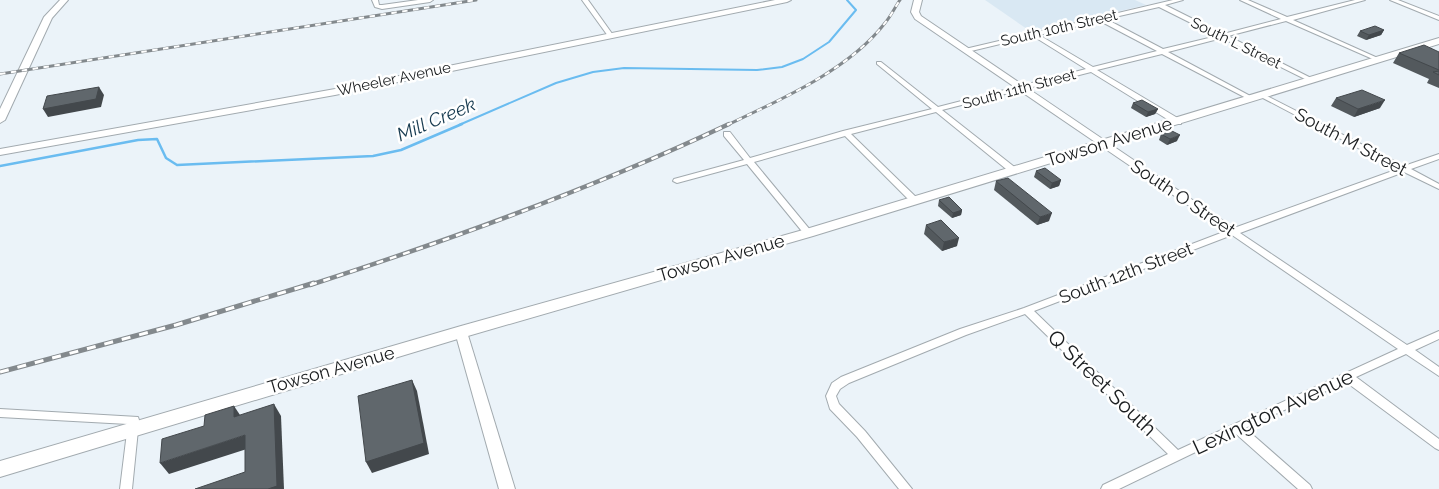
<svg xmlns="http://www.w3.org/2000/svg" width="1439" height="489" font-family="Raleway,sans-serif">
	<rect width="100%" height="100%" fill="#ebf3f9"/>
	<path fill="#d9e8f3" d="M985,0h150l11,5 -112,26 -7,-2z"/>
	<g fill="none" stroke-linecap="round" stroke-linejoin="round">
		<path stroke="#6abcf0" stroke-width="2" d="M459,125l97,-42 37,-11 31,-4 133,2 25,-3 21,-8 26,-17 27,-32 -9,-10"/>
		<path stroke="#6abcf0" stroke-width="2.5" d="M0,166l138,-26 19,-1 9,19 11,7 196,-9 28,-6 61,-26"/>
		<defs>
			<g id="minor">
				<path d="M372,0h6l1,5h3l36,-5h15l-3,2 -48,7 -7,-2z"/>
				<path d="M582,0h6l25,35 -1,1h-4z"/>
				<path d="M1173,0h10l-18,5 58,29 58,-15 -41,-19h8l39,17 68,-17h10l-72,20 87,39 -5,1 -89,-39 -58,15 87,44v2h-4l-89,-44 -54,14 86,46v2h-4l-88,-46 -65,16 84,50v4h-6l-84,-52 -149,38 75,59 1,2 -1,2h-6l-75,-61 -85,22 67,65 1,2 -1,2h-6l-67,-67 -91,26 57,69 1,2 -1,2h-6l-58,-71 -70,19 -4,-2 1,-2 70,-19 -20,-24v-4h6l20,26 93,-27 89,-22 -55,-45v-2h4l57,45 148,-38 -53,-33 -66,16 -3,-2 1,-1zM1159,7l58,29 -54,13 -57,-30zM1100,21l57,30 -64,16 -54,-32z"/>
				<path d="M1390,0h8l41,16v4z"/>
				<path d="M1263,94l141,72 35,-12v5l-28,10 28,15v5l-35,-17 -164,61 167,112 32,-14v8l-24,11 24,17v9l-33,-22 -50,23 83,62v11l-4,-2 -89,-66 -101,46 65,57 2,4h-14l-63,-56 -116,56h-18l2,-4 65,-31 -143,-140 -59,21 -117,48 -9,6 -4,7 3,8 26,27 47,58h-13l-42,-52 -27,-28 -4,-13 6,-13 9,-6 119,-48 64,-21 202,-77 -125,-85v-4h6l127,86 164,-59 -137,-72v-2zM1232,235l166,114 -220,101 -144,-139z"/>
				<path d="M0,409l138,8 1,3 -7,69h-12l8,-65 -128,-7z"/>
			</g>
			<g id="tertiary">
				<path d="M914,0h8l-3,12 2,4 186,126v4h-6l-186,-127 -4,-7z"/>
				<path d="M461,327l4,2 2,3 48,157h-16l-44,-157 2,-3z"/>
			</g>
			<g id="secondary">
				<path d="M60,0h8l-16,18 -47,102 -5,3v-14l44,-92z"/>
				<path d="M775,0h16l-4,2 -452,93 -335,60v-6l335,-60z"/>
			</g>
			<path id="primary" d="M1439,38v6l-626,192 -352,102 -461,139v-16l461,-135 342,-96z"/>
		</defs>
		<use href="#minor" stroke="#a2aaaf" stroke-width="2"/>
		<use href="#tertiary" stroke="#a2aaaf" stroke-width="2"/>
		<use href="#secondary" stroke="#a2aaaf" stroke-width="2"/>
		<use href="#primary" stroke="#a2aaaf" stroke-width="2"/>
		<use href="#minor" fill="#fff" fill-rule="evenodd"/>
		<use href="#tertiary" fill="#fff" fill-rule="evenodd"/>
		<use href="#secondary" fill="#fff" fill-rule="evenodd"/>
		<use href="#primary" fill="#fff" fill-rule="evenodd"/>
		<defs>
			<g id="rail-far2">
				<path d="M0,74l476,-74"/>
				<path d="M727,125c53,-25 122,-55 158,-102 6,-7 10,-16 15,-23"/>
			</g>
			<path id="rail-far1" d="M310,285c143,-46 284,-97 419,-161"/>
			<path id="rail" d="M0,372l176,-47 138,-42"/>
		</defs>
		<use href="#rail-far2" stroke="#83898d" stroke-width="3"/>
		<use href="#rail-far1" stroke="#83898d" stroke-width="4.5"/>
		<use href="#rail" stroke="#83898d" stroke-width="5"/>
		<use href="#rail-far2" stroke="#fff" stroke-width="2" stroke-dasharray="5.5" stroke-linecap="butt"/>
		<use href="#rail-far1" stroke="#fff" stroke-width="2.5" stroke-dasharray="7" stroke-linecap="butt"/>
		<use href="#rail" stroke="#fff" stroke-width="3" stroke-dasharray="9" stroke-linecap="butt"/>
	</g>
	<g fill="#53595d">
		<path d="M1384,30l-3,5 -15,5 -9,-4 3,-5z"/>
		<path d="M1439,52v36l-12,-5 2,-4 -36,-16 6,-10z"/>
		<path d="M1336,98l44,10 -26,9 -23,-11z"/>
		<path d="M1133,103l25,6 -3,5 -9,3 -15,-9z"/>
		<path d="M1161,134l16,7 -10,4 -8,-5z"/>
		<path d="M1036,171l25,9 -2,6 -9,3 -16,-12z"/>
		<path d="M996,181l53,40 -12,4 -43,-35z"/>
		<path d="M939,200l23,10 -1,5 -9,3 -14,-12z"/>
		<path d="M926,225l31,21 -15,5 -18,-17z"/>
	</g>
	<g fill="#43484c">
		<path d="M1384,30l-3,5 -15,5 3,-5z"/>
		<path d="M99,87l5,8 -3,12 -53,10 -5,-8z"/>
		<path d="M1385,100l-5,8 -26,9 4,-8z"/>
		<path d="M1158,109l-3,5 -9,3 2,-5z"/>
		<path d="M1180,135l-3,6 -10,4 3,-6z"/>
		<path d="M1061,180l-2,6 -9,3 2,-6z"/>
		<path d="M962,210l-1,5 -9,3 1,-5z"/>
		<path d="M1052,213l-3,8 -12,4 3,-8z"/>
		<path d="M959,238l-2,8 -15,5 2,-9z"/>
		<path d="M412,380l5,11 12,63 -57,19 -6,-11z"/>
		<path d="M274,404l7,12 3,73h-16z"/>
		<path d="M234,406l8,12 -8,-1z"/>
		<path d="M245,435l8,12 -84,27 -9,-11z"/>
	</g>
	<g fill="#60676c" stroke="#43484c">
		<path d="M1375,26l9,4 -15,5 -9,-4z"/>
		<path d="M1424,45l15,7v18l-40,-17z"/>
		<path d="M1439,71v4l-6,-3z"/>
		<path d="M99,87l-3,12 -53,10 4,-13z"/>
		<path d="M1362,90l23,10 -27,9 -22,-11z"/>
		<path d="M1142,100l16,9 -10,3 -15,-9z"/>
		<path d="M1172,131l8,4 -10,4 -9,-5z"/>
		<path d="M1045,168l16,12 -9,3 -16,-12z"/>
		<path d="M1008,178l44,35 -12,4 -44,-36z"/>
		<path d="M949,197l13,13 -9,3 -14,-13z"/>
		<path d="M941,220l18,18 -15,4 -18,-17z"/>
		<path d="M412,380l12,63 -58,19 -8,-66z"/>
		<path d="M274,404l3,82 -9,3h-73l50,-17v-37l-85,28 2,-24 42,-13 1,-11 29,-9v11z"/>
	</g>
	<g text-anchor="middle" stroke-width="5" stroke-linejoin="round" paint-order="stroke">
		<g font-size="15" fill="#1a1d1f" stroke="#fff">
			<text transform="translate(1059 28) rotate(-13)" y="5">South 10th Street</text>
			<text transform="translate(1236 43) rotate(26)" y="5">South L Street</text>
			<text transform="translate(394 79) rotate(-12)" y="5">Wheeler Avenue</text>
			<text transform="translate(1019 89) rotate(-15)" y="5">South 11th Street</text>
		</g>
		<g font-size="18" fill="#1a1d1f" stroke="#fff">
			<text transform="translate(1109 142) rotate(-17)" y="6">Towson Avenue</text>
			<text transform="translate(1351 142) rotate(28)" y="6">South M Street</text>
			<text transform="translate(1183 198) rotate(34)" y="6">South O Street</text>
			<text transform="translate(721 258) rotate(-16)" y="6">Towson Avenue</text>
			<text transform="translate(1126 273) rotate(-21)" y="6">South 12th Street</text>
			<text transform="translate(331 370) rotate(-16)" y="6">Towson Avenue</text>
		</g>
		<g font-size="19" font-style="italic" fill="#173b50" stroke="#fff">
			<text transform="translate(436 119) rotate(-23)" y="7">Mill Creek</text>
		</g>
		<g font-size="21" fill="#1a1d1f" stroke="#fff">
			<text transform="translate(1102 383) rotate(44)" y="7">Q Street South</text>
			<text transform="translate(1273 412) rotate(-25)" y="7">Lexington Avenue</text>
		</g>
	</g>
</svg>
